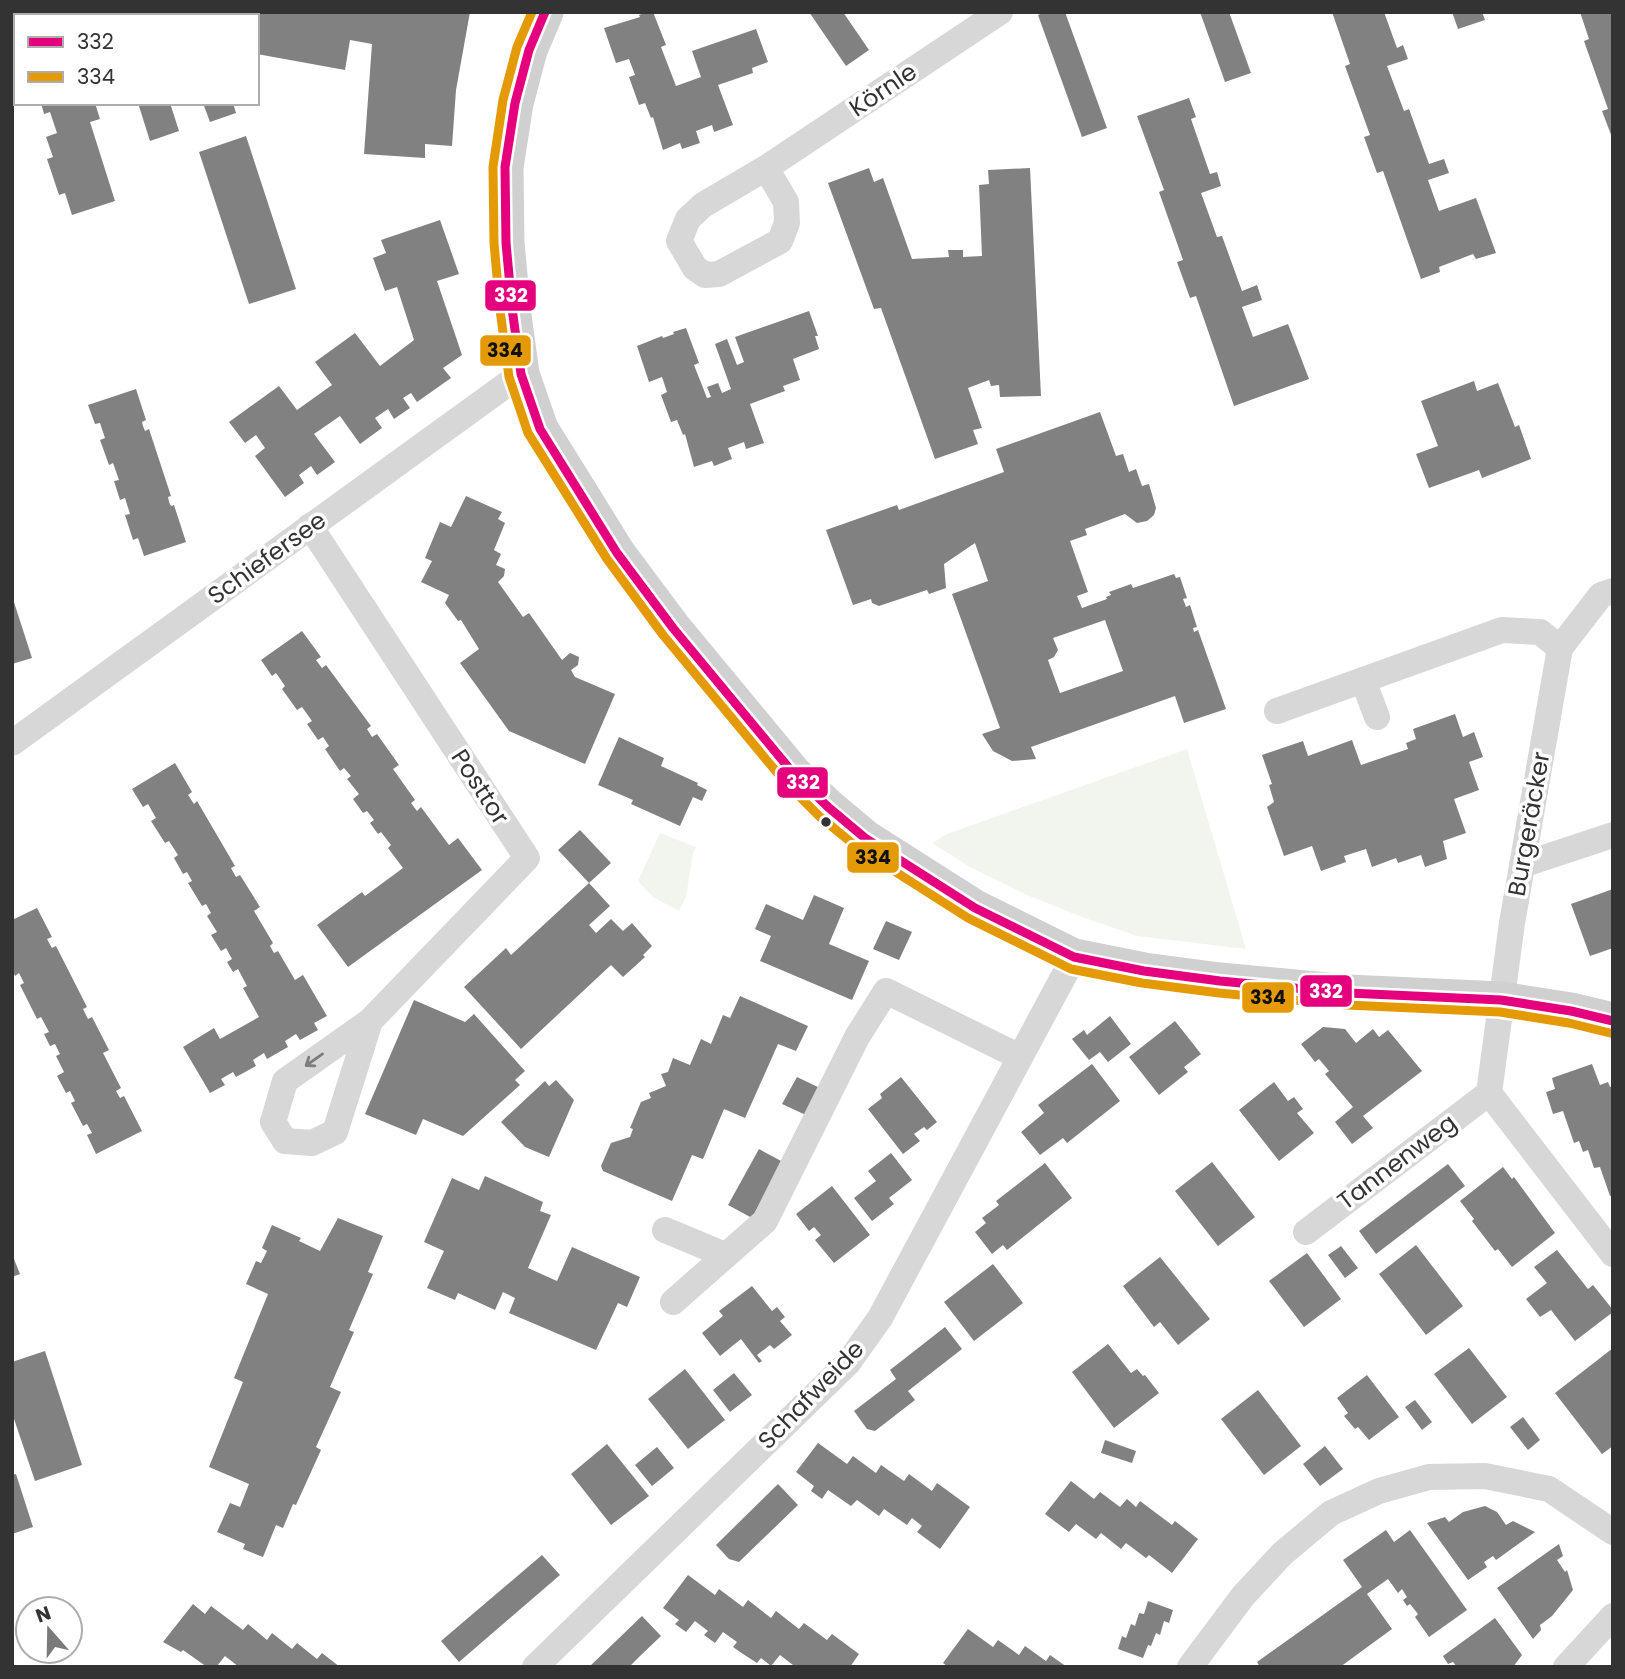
<svg xmlns="http://www.w3.org/2000/svg" width="1625" height="1679" font-family="Poppins,sans-serif">
	<rect width="100%" height="100%" fill="#fff"/>
	<g fill="#f1f5ed">
		<path d="M1187,749l59,200 -109,-13 -55,-19 -55,-22 -57,-28 -38,-24 15,-9z"/>
		<path d="M660,833l36,14 -3,6 -7,44 -7,14 -26,-14 -15,-16z"/>
	</g>
	<g fill="#818181" fill-rule="evenodd">
		<path d="M58,12h20l1,4h-30z"/>
		<path d="M107,12h32l1,4h-31z"/>
		<path d="M172,12h29l1,4h-29z"/>
		<path d="M216,12h254l-14,78 -4,56 -27,-2v14l-61,-4 8,-110 -22,-4 -5,30 -88,-16v-38h-29z"/>
		<path d="M647,12h6l13,33 -5,2 15,39 25,-9 -9,-26 64,-22 12,33 -16,6 1,5 -35,12 15,40 -19,7 -2,-7 -16,6 4,12 -18,6 -2,-6 -17,7 -10,-33 -2,1 -6,-15 -6,2 -10,-28 6,-2 -6,-16 -13,4 -12,-35 36,-11 -1,-2z"/>
		<path d="M809,12h34l26,38 -23,16z"/>
		<path d="M1045,12h20l42,116 -25,9 -44,-122z"/>
		<path d="M1200,12h29l22,61 -26,9z"/>
		<path d="M1332,12h52l13,36 6,-3 5,14 -21,7 17,45 5,-2 20,55 15,-5 5,14 -21,7 11,31 37,-13 20,55 -20,6 -3,-5 -34,13 1,5 -19,7 -38,-108 -6,2 -13,-36 6,-2 -25,-69 5,-2z"/>
		<path d="M1452,12h30l3,8 -27,9z"/>
		<path d="M1580,12h33v128l-11,-29 6,-2 -24,-68 5,-2z"/>
		<path d="M1189,98l7,19 -5,2 19,55 7,-2 4,14 -20,7 16,44 5,-1 20,55 15,-6 5,15 -20,7 11,30 35,-13 21,55 -75,27 -38,-110 -6,2 -13,-36 6,-2 -24,-68 5,-2 -27,-74z"/>
		<path d="M41,103h54l5,16 -10,3 25,79 -43,14 -7,-22 -6,2 -12,-36 6,-2 -7,-20 11,-4 -7,-21 -6,2z"/>
		<path d="M138,103h32l9,28 -29,10z"/>
		<path d="M203,103h30l3,10 -26,9z"/>
		<path d="M246,136l50,153 -47,15 -50,-152z"/>
		<path d="M869,168l5,14 9,-4 29,81 37,-2 -1,-7h15v7l19,-1 -3,-71 10,-1 -1,-14 42,-2 11,228 -41,1 -1,-12 -8,1 -2,-6 -21,8 14,40 -9,2 5,14 -43,15 -54,-151 -7,1 -46,-126z"/>
		<path d="M440,220l19,54 -22,7 25,74 -19,13 8,10 -34,24 -6,-9 -8,5 7,10 -16,11 -6,-10 -13,9 7,10 -22,16 -20,-28 -26,18 21,28 -18,13 -6,-9 -12,9 5,8 -19,14 -30,-41 10,-8 -9,-13 -11,8 -16,-21 50,-36 18,24 35,-25 -17,-23 40,-29 25,33 34,-26 -17,-53 -12,4 -12,-33 13,-5 -5,-13z"/>
		<path d="M809,311l9,25h-3l4,13 -26,10 7,21 -17,6 2,5 -35,13 14,39 -18,6 -2,-7 -16,6 4,11 -18,7 -2,-5 -18,6 -9,-33 -2,1 -6,-15 -6,2 -10,-27 6,-3 -5,-15 -13,5 -12,-36 25,-10 1,2 11,-4 -1,-2 13,-4 13,35 -5,2 13,33 4,-1 -4,-10 11,-4 4,10 9,-4 -16,-45 12,-5 10,26 7,-3 -9,-25z"/>
		<path d="M1474,381l3,10 21,-8 17,44 4,-2 12,34 -49,19 -3,-8 -50,18 -13,-34 22,-8 -17,-45z"/>
		<path d="M136,389l10,31 -4,2 1,4 2,5 4,-2 22,67 -3,1 1,5 2,4 3,-1 12,37 -42,14 -6,-18 -5,2 -8,-25 5,-1 -5,-16 -5,2 -6,-19 5,-1 -6,-17 -4,2 -9,-25 5,-2 -5,-15 -5,1 -7,-19z"/>
		<path d="M1100,412l16,44 7,-2 6,18 7,-3 6,17 7,-2 7,24 -2,7 -7,6 -10,2 -12,-9 -40,15 2,6 -17,6 18,51 -11,4 5,12 25,-9 -1,-2 5,-2 -2,-3 22,-8 2,4 41,-14 2,4 4,-1 7,21 -4,1 3,8 4,-2 7,22 -4,1 1,4 4,-2 28,79 -42,14 -9,-27 -144,51 5,12 -24,2 -19,-10 -11,-17 18,-6 -48,-134 36,-13 -13,-38 -31,21 2,24 -17,6 -2,-4 -48,16 -7,-3 -1,-4 -18,6 -27,-75 71,-25 2,5 105,-38 -8,-23zM1105,620l18,51 -63,22 -12,-33 6,-3 4,-7 -5,-12z"/>
		<path d="M466,496l36,16 -4,7 7,4 -11,27 7,4 -5,11 9,4 -1,7 -6,6 25,35 6,-4 33,47 8,-7 9,4 -1,8 -7,5 4,7 40,17 -30,70 -76,-33 -49,-68 19,-14 -18,-29 -3,1 -13,-18 4,-8 -28,-13 11,-21 -7,-3 15,-36 11,5z"/>
		<path d="M13,599l19,59 -20,6v-64z"/>
		<path d="M302,631l19,26 -5,3 6,8 4,-3 45,61 -4,3 5,8 5,-3 22,31 -6,4 22,31 -4,3 6,8 4,-4 28,38 9,-7 24,32 -134,97 -31,-42 45,-33 3,4 38,-28 -15,-20 3,-3 -10,-13 -3,2 -8,-11 4,-3 -7,-9 -4,2 -10,-14 6,-5 -12,-15 4,-3 -7,-8 -4,3 -15,-22 4,-3 -6,-9 -5,3 -11,-16 5,-3 -10,-14 -5,3 -15,-21 3,-3 -9,-13 -4,3 -11,-16z"/>
		<path d="M1455,714l8,23 11,-5 9,25 -14,5 10,28 -25,9 12,34 -23,8 4,18 -22,8 -4,-12 -23,8 -2,-5 -24,9 -6,-18 -22,7 2,6 -25,9 -9,-25 -28,10 -17,-49 7,-5 -5,-17 3,-1 -10,-29 41,-14 5,15 44,-16 9,25 47,-16 -2,-6 10,-4 -3,-10z"/>
		<path d="M619,737l45,21 -3,8 37,17 -1,2 10,5 -5,11 -9,-4 -13,29 -49,-22 2,-4 -35,-15z"/>
		<path d="M175,763l17,29 -4,3 6,9 3,-3 38,65 -4,2 5,9 4,-2 20,32 -6,4 19,32 -3,3 4,7 4,-2 17,29 8,-5 24,41 -13,7 4,7 -18,10 -4,-6 -11,7 3,6 -21,12 -3,-6 -11,7 3,6 -20,11 -3,-5 -12,7 4,6 -15,8 -27,-46 31,-19 6,11 39,-22 -16,-29 4,-2 -9,-17 -5,3 -6,-10 5,-3 -6,-11 -5,3 -10,-16 6,-3 -10,-16 4,-3 -5,-9 -4,2 -14,-23 4,-2 -5,-9 -4,2 -9,-16 4,-3 -9,-14 -4,2 -14,-22 5,-3 -8,-14 -5,3 -11,-18z"/>
		<path d="M580,830l31,33 -22,20 21,23 -21,19 7,8 15,-14 12,12 9,-8 20,23 -9,9 2,2 -22,20 -12,-12 -90,84 -57,-62 42,-39 5,7 78,-72 -31,-33z"/>
		<path d="M1613,889v59l-23,8 -19,-52z"/>
		<path d="M814,895l30,13 -15,36 40,17 -17,39 -92,-39 11,-25 -16,-7 11,-25 37,16z"/>
		<path d="M37,908l15,29 -5,2 5,9 4,-2 31,61 -4,2 5,10 4,-2 17,33 -6,3 18,35 -5,3 4,7 4,-2 18,35 -46,23 -9,-19 5,-2 -5,-9 -4,2 -12,-23 4,-2 -5,-10 -4,2 -9,-17 7,-4 -8,-16 4,-2 -5,-10 -5,2 -6,-12 5,-2 -8,-15 -4,2 -17,-34 4,-2 -5,-10 -4,3 -3,-6v-50z"/>
		<path d="M886,921l26,11 -13,28 -26,-11z"/>
		<path d="M740,996l68,30 -12,25 -18,-7 -33,74 -21,-9 -21,50 -11,-4 -20,46 -69,-30 -2,-5 10,-23 19,-6 3,-8 -3,-1 11,-26 10,-4 -2,-5 17,-7 -5,-12 7,-2 5,-14 17,7 11,-26 10,5 12,-29 7,3z"/>
		<path d="M414,1000l51,22 9,-8 51,57 -10,9 5,5 -57,51 -40,-17 -7,16 -51,-21z"/>
		<path d="M1110,1016l21,28 -23,18 -8,-10 -11,8 -17,-21 12,-9 3,5z"/>
		<path d="M1175,1021l26,33 -17,13 4,5 -29,23 -30,-38z"/>
		<path d="M1323,1027l22,2 11,14 17,-14 6,8 9,-7 34,41 -59,45 10,12 -21,16 -17,-22 18,-15 -28,-33 4,-3 -10,-12 -4,3 -14,-18z"/>
		<path d="M1092,1064l28,37 -53,42 -4,-5 -23,17 -19,-23 23,-19 -6,-8z"/>
		<path d="M1592,1064l8,21 8,-3 2,5 3,-1v109l-3,1 -10,-29 -6,1 -6,-18 -5,2 -4,-11 -5,2 -11,-32 -10,3 -7,-22 9,-3 -3,-11z"/>
		<path d="M797,1077l25,12 -14,27 -26,-12z"/>
		<path d="M901,1077l36,45 -10,8 -3,-3 -10,7 6,7 -17,13 -35,-45 14,-11 -2,-4z"/>
		<path d="M556,1080l18,20 -25,57 -24,-10 -24,-25 44,-41 4,5z"/>
		<path d="M1274,1082l14,19 6,-4 9,12 -6,4 17,20 -35,28 -40,-51z"/>
		<path d="M759,1149l24,13 -31,56 -24,-13z"/>
		<path d="M891,1153l21,27 -23,18 5,6 -22,17 -18,-23 22,-17 -8,-10z"/>
		<path d="M1212,1162l43,55 -37,29 -43,-55z"/>
		<path d="M1045,1163l27,35 -65,52 -4,-5 -11,9 -17,-22 11,-9 -4,-5 17,-13 -3,-4z"/>
		<path d="M1448,1164l17,22 -89,68 -17,-23z"/>
		<path d="M1503,1167l9,12 2,-2 41,56 -43,34 -14,-18 -3,2 -23,-30 2,-2 -14,-18z"/>
		<path d="M485,1176l58,26 -3,9 11,4 -23,53 29,13 15,-34 68,30 -13,30 -9,-4 -22,47 -87,-37 6,-15 -12,-6 -8,18 -37,-17 -3,7 -28,-12 17,-37 -20,-9 28,-64 27,12z"/>
		<path d="M832,1186l38,49 -36,28 -19,-23 6,-5 -7,-8 -5,4 -13,-17z"/>
		<path d="M338,1218l45,18 -15,36 5,2 -24,56 5,2 -24,55 11,5 -25,55 5,3 -25,55 -3,-1 -10,24 -7,-3 -13,32 -20,-8 2,-5 -28,-12 13,-29 10,4 9,-23 -40,-17 34,-85 -9,-4 34,-84 -22,-10 10,-23 5,2 6,-12 -5,-3 10,-23 29,13 -2,3 21,10z"/>
		<path d="M1416,1245l47,61 -37,29 -47,-61z"/>
		<path d="M1341,1246l17,22 -13,10 -17,-23z"/>
		<path d="M1557,1250l31,39 5,-4 20,25v2l-38,29 -24,-31 -11,7 -14,-18 21,-16 -13,-16z"/>
		<path d="M1307,1253l34,46 -37,28 -35,-46z"/>
		<path d="M12,1254l8,20 -8,3z"/>
		<path d="M1160,1257l50,62 -32,26 -18,-23 -6,5 -31,-41z"/>
		<path d="M993,1264l30,39 -49,38 -30,-39z"/>
		<path d="M752,1286l20,25 5,-4 8,10 -5,4 12,14 -18,14 -4,-4 -13,10 5,6 -3,2 -18,-24 -21,17 -18,-23 21,-17 -4,-5z"/>
		<path d="M945,1327l17,22 -54,42 7,9 -40,31 -8,-2 -13,-18 42,-32 -6,-9z"/>
		<path d="M1108,1344l23,29 6,-4 6,7 2,-1 14,18 -45,35 -42,-56z"/>
		<path d="M1469,1348l38,49 -35,27 -38,-50z"/>
		<path d="M1613,1348v98l-11,8 -47,-61z"/>
		<path d="M45,1351l37,114 -47,16 -23,-68v-51z"/>
		<path d="M685,1369l40,51 -37,29 -40,-50z"/>
		<path d="M734,1373l18,22 -22,17 -17,-22z"/>
		<path d="M1367,1375l32,42 -30,23 -11,-13 -3,2 -11,-13 4,-3 -11,-15z"/>
		<path d="M1258,1390l43,56 -37,29 -43,-56z"/>
		<path d="M1415,1400l17,22 -10,8 -17,-23z"/>
		<path d="M1523,1417l17,23 -12,10 -18,-23z"/>
		<path d="M1105,1440l31,11 -4,12 -31,-10z"/>
		<path d="M818,1443l29,21 6,-8 23,17 5,-8 23,16 5,-7 23,17 5,-8 33,24 -30,42 -23,-17 5,-6 -10,-8 -5,7 -23,-16 -5,7 -22,-16 -6,6 -23,-16 -6,9 -11,-8 3,-5 -18,-14z"/>
		<path d="M607,1444l42,52 -38,29 -40,-51z"/>
		<path d="M1325,1446l18,23 -23,17 -17,-22z"/>
		<path d="M657,1447l17,21 -22,18 -17,-21z"/>
		<path d="M16,1474l17,53 -21,7v-59z"/>
		<path d="M1071,1481l23,18 6,-7 20,15 7,-8 9,8 4,-6 32,24 3,-4 23,18 -26,34 -23,-18 -3,3 -20,-15 -5,6 -20,-16 -5,6 -20,-15 -7,8 -24,-18z"/>
		<path d="M778,1484l20,21 -59,57 -10,-3 -13,-14z"/>
		<path d="M1485,1506l12,6 9,13 7,-4 22,11 -39,28 -3,-4 -9,6 3,5 -19,13 -41,-57 18,-6 4,5 14,-10z"/>
		<path d="M1386,1530l8,12 16,-12 57,80 -38,27 -14,-20 3,-3 -8,-10 -3,2 -4,-6 4,-3 -5,-8 -4,4 -10,-14 -21,15 25,35 -52,38h-80l-3,-5 105,-75 -19,-27z"/>
		<path d="M1559,1544l4,12 -6,4 8,12 2,-2 6,20 -21,26 -12,9 1,5 -8,9 -36,-51z"/>
		<path d="M542,1555l18,20 -101,87 -18,-21z"/>
		<path d="M688,1575l27,20 4,-6 24,18 5,-7 23,18 5,-7 23,18 5,-6 23,17 5,-6 27,20 -9,13h-59l2,-2 -13,-10 -9,11 -10,-8 -4,5 -14,-9 -10,-7 4,-5 -14,-10 -8,11 -11,-8 4,-4 -13,-10 -9,11 -11,-8 4,-4 -16,-12z"/>
		<path d="M1148,1601l25,9 -4,13 -5,-2 -4,14 -4,-2 -5,13 -3,-1 -5,13 -25,-9 4,-13 4,2 5,-14 4,2 4,-13 5,1z"/>
		<path d="M193,1604l12,10 6,-8 32,24 5,-6 19,16 5,-7 20,16 5,-6 20,16 5,-6 18,14h-88l-3,-2 -2,2h-8l-14,-11 -8,10 -10,1 -24,-17 -2,2 -18,-10z"/>
		<path d="M642,1616l19,20 -21,20 -11,11h-40z"/>
		<path d="M1495,1618l27,37 -9,12h-56l-4,-5 -5,2 -5,-8z"/>
		<path d="M968,1629l25,18 5,-7 21,15 6,-9 21,15 4,-6 17,12h-119l-5,-4z"/>
	</g>
	<g fill="none" stroke-linecap="round" stroke-linejoin="round">
		<g stroke="#d7d7d7" stroke-width="26">
			<path d="M766,168l20,34 1,21 -7,18 -61,33 -14,1 -10,-7 -16,-27 9,-22 15,-14 63,-37 234,-156"/>
			<path d="M310,526l217,332 -157,163 -85,60 -12,41 12,19 27,2 23,-11 35,-111"/>
			<path d="M1613,591l-12,4 -41,53 -48,275 -23,170 124,161"/>
			<path d="M1363,680l14,37"/>
			<path d="M1277,711l225,-81 38,2 20,16"/>
			<path d="M12,743l509,-369"/>
			<path d="M1522,865l91,-30"/>
			<path d="M665,1230l60,25"/>
			<path d="M1306,1232l183,-139"/>
			<path d="M673,1302l92,-81 92,-184 29,-46 134,66"/>
			<path d="M535,1667l313,-304 32,-45 194,-361"/>
			<path d="M1190,1667l53,-71 39,-42 49,-41 48,-22 50,-14 56,-1 64,13 64,43"/>
			<path d="M1566,1667l47,-51"/>
		</g>
		<path stroke="#d0d0d0" stroke-width="37" d="M545,12l-16,38 -14,53 -10,64 1,76 6,65 9,66 19,55 77,124 56,75 120,145 35,34 37,31 110,70 99,49 70,14 76,10 128,12 153,7 70,11 42,10"/>
		<defs>
			<path id="bus-1" d="M545,12l-16,38 -14,53 -10,64 1,76 6,65 9,66 19,55 77,124 56,75 120,145 35,34 37,31 110,70 99,49 70,14 76,10 128,12 153,7 70,11 42,10"/>
			<path id="bus-2" d="M532,12l-15,35 -14,53 -10,67 1,76 6,67 9,67 19,56 79,126 56,76 121,146 35,35 39,32 110,70 103,51 71,14 77,10 128,12 153,7 69,11 41,10"/>
		</defs>
		<use href="#bus-1" stroke="#fff" stroke-width="14"/>
		<use href="#bus-2" stroke="#fff" stroke-width="14"/>
		<use href="#bus-1" stroke="#e5007d" stroke-width="9"/>
		<use href="#bus-2" stroke="#e39a05" stroke-width="9"/>
	</g>
	<defs><path id="oneway-shaft" d="M-6 0H5M1.5-3L5.5 0L1.5 3" fill="none" stroke-width="1.6" stroke-linecap="round" stroke-linejoin="round" transform="scale(1.75)"/></defs>
	<use stroke="#7d7d7d" href="#oneway-shaft" transform="translate(314 1060) rotate(145)"/>
	<circle fill="#333" stroke="#fff" stroke-width="2.5" cx="826" cy="822" r="6"/>
	<g text-anchor="middle" stroke-width="7" stroke-linejoin="round" paint-order="stroke">
		<g font-size="24" fill="#333" stroke="#fff">
			<text transform="translate(883 90) rotate(-34)" y="8">Körnle</text>
			<text transform="translate(267 558) rotate(-36)" y="8">Schiefersee</text>
			<text transform="translate(480 787) rotate(57)" y="8">Posttor</text>
			<text transform="translate(1529 824) rotate(-80)" y="8">Burgeräcker</text>
			<text transform="translate(1397 1162) rotate(-37)" y="8">Tannenweg</text>
			<text transform="translate(811 1395) rotate(-46)" y="8">Schafweide</text>
		</g>
	</g>
	<g stroke="#fff" stroke-width="2.5">
		<rect x="484" y="279" width="53" height="33" rx="7" fill="#e5007d"/>
		<rect x="479" y="334" width="53" height="33" rx="7" fill="#e39a05"/>
		<rect x="776" y="766" width="53" height="33" rx="7" fill="#e5007d"/>
		<rect x="846" y="841" width="54" height="33" rx="7" fill="#e39a05"/>
		<rect x="1299" y="974" width="54" height="34" rx="7" fill="#e5007d"/>
		<rect x="1241" y="981" width="54" height="33" rx="7" fill="#e39a05"/>
	</g>
	<g font-size="19" text-anchor="middle" font-weight="bold" fill="#fff">
		<text x="511" y="302">332</text>
		<text x="803" y="789">332</text>
		<text x="1326" y="998">332</text>
	</g>
	<g font-size="19" text-anchor="middle" font-weight="bold" fill="#111">
		<text x="505" y="357">334</text>
		<text x="873" y="864">334</text>
		<text x="1268" y="1004">334</text>
	</g>
	<rect width="1625" height="1679" fill="none" stroke="#333333" stroke-width="28"/>
	<rect x="14" y="14" width="245" height="91" fill="#ffffff" stroke="#adadad" stroke-width="2"/>
	<rect x="28" y="37" width="35" height="10" fill="#e5007d" stroke="#adadad" stroke-width="2"/>
	<text x="77" y="49" font-size="21" fill="#333333">332</text>
	<rect x="28" y="72" width="35" height="10" fill="#e39a05" stroke="#adadad" stroke-width="2"/>
	<text x="77" y="84" font-size="21" fill="#333333">334</text>
	<g transform="translate(49 1630) rotate(340)"><circle r="33" fill="#ffffff" stroke="#adadad" stroke-width="2"/>
	<path d="M0-5L12 26L0 18L-12 26Z" fill="#7a7a7a"/>
	<text y="-10" font-size="19" font-weight="bold" text-anchor="middle" fill="#333333">N</text>
	</g>
</svg>
